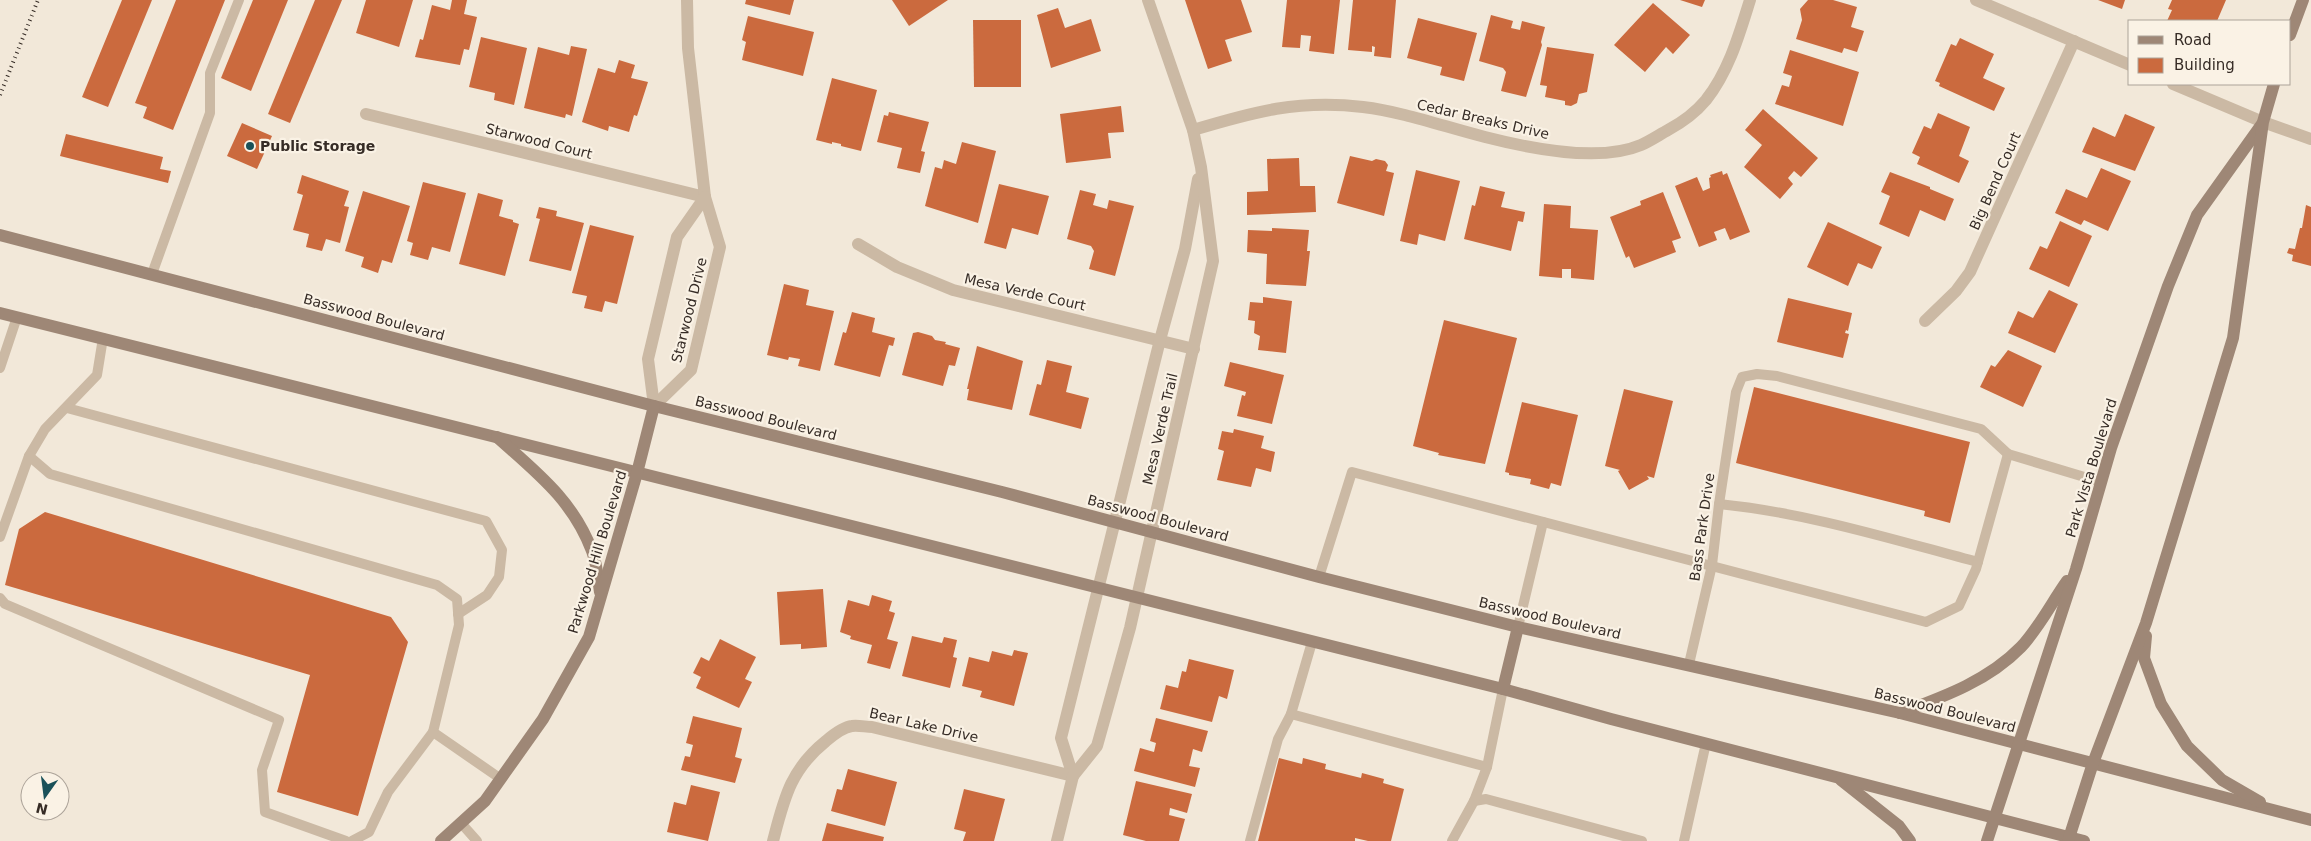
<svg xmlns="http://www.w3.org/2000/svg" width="2311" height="841" font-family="'DejaVu Sans',sans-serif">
	<rect width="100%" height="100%" fill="#f2e8d9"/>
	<g fill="#cb6a3e">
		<path d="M122,0h30l-44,107 -26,-10z"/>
		<path d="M176,0h49l-52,130 -30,-12 4,-11 -12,-4z"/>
		<path d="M253,0h35l-37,91 -30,-13z"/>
		<path d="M315,0h27l-52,123 -22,-9z"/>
		<path d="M366,0h47l-14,47 -43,-14z"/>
		<path d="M452,0h15l-3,14 13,3 -8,33 -5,-1 -4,16 -45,-8 5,-18 3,1 9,-35 18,5z"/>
		<path d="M746,0h48l-4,15 -45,-11z"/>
		<path d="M892,0h56l-39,26z"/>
		<path d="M1185,0h56l11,32 -27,8 7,21 -24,8z"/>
		<path d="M1287,0h53l-6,54 -25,-3 2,-15 -10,-1 -1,13 -18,-1z"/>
		<path d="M1353,0h43l-5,58 -17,-2 1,-9 -3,-1v6l-24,-2z"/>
		<path d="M1680,0h25l-3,7z"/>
		<path d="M1808,0h25l24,7 -6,20 13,4 -7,21 -13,-4 -2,5 -46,-14 6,-19 -2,-11z"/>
		<path d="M2098,0h27l-3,9z"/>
		<path d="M2172,0h54l-9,21h-50l5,-11 -4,-1z"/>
		<path d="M1653,3l37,32 -17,19 -7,-7 -21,25 -31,-27z"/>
		<path d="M1058,8l7,20 26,-9 10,32 -50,17 -14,-53z"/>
		<path d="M1491,15l22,6 -2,7 9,2 2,-9 23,6 -4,15 1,3 -16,52 -25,-6 5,-19 -3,-4 -24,-7z"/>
		<path d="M748,16l66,16 -11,44 -61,-16 4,-18 -4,-2z"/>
		<path d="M1418,18l59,15 -13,48 -24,-6 2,-8 -35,-9z"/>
		<path d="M973,20h48v67h-47z"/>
		<path d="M481,37l46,11 -13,57 -20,-5 1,-7 -26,-6z"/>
		<path d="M1960,38l34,16 -11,24 22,10 -11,23 -55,-25 1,-3 -5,-2 16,-37 5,2z"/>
		<path d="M571,46l16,3 -15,67 -6,-2 -1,4 -41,-10 14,-61 31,8z"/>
		<path d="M1547,47l47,7 -7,38 -8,2 -2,9 -6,3 -6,-1v-4l-20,-4 2,-11 -7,-1z"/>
		<path d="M1790,50l69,22 -16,54 -68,-22 7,-19 7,2 3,-11 -9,-3z"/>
		<path d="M619,60l16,5 -4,13 17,4 -11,34 -3,-1 -5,17 -20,-6 -1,5 -26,-9 16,-54 17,5z"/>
		<path d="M832,78l45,12 -16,61 -20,-5v-2l-9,-2v2l-16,-4z"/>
		<path d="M1121,106l3,26 -16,1 3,25 -45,5 -6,-49z"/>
		<path d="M1763,109l55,49 -17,19 -7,-6 -6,7 5,6 -13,15 -36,-32 18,-22 -17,-15z"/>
		<path d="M889,112l40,10 -8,29 4,1 -5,21 -23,-5 5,-20 -25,-6 7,-27 4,1z"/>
		<path d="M1938,113l32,14 -11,29 10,5 -10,22 -42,-19 3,-7 -8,-4 12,-27 7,3z"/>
		<path d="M2125,114l30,13 -20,44 -53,-19 11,-25 22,10z"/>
		<path d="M242,123l30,13 -15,33 -30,-13z"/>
		<path d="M66,134l97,23 -3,12 11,2 -3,12 -108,-27z"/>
		<path d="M962,142l34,9 -18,72 -53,-17 10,-39 7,2 2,-9 12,4z"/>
		<path d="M1350,156l22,5 4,-2 9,2 3,4 -2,6 8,2 -10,43 -47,-13z"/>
		<path d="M1299,158l1,28h15l1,26 -69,3v-23l21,-1 -1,-32z"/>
		<path d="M2101,168l30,13 -23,50 -24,-11 -3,5 -26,-12 11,-24 21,9z"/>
		<path d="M1416,170l44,11 -15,60 -26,-7 -2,11 -17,-4z"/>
		<path d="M1722,171l1,4 4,-2 23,59 -20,8 -5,-12 -11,4 3,8 -18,7 -24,-61 22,-9 6,14 7,-3 -1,-10 2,-1 -1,-2z"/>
		<path d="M1890,172l40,15v2l24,10 -9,22 -25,-11 -11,27 -30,-13 11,-28 -9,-4z"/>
		<path d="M302,175l47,16 -5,15 5,1 -9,36 -14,-4 -4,12 -16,-4 3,-13 -16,-4 10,-35 -6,-2z"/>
		<path d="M423,182l43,11 -16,59 -18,-5 -4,13 -18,-5 3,-12 -6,-2z"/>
		<path d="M999,184l50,12 -11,39 -26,-7 -6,21 -22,-6z"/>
		<path d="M1480,186l25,6 -4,15 24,5 -2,10 -5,-1 -7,30 -47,-12 8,-34 3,1z"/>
		<path d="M1080,190l16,4 -3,11 14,4 2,-9 25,6 -19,70 -26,-7 5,-18 -3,-5 -24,-7z"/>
		<path d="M363,191l47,15 -18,57 -10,-3 -4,13 -17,-6 3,-10 -19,-6z"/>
		<path d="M1663,192l18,46 -9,3 4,11 -42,16 -5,-12 -3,2 -16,-41 31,-12 -1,-4z"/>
		<path d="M478,193l25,7 -4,16 14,4v2l6,2 -14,52 -46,-12z"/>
		<path d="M1544,204l27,2 -1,22 28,2 -4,50 -23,-2v-9h-9v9l-23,-2z"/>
		<path d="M2306,205l5,2v59l-19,-5 1,-6 -6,-2 2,-5 6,1 5,-21h2z"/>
		<path d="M539,207l18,4 -1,5 28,7 -13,48 -42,-10 11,-42 -4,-1z"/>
		<path d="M2060,221l32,15 -23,51 -40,-18 11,-23 7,3z"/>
		<path d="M1828,222l54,25 -10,22 -14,-6 -10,23 -41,-19z"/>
		<path d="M590,225l44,11 -17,68 -12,-3 -3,11 -18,-4 3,-12 -15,-3z"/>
		<path d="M1272,228l37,2 -2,21h3l-4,35 -40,-2 1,-30 -20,-2 1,-22 24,1z"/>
		<path d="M784,284l25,6 -3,15 28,6 -14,60 -22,-5 2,-7 -11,-2 -1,3 -21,-5z"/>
		<path d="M2049,290l29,14 -23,49 -47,-20 10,-22 15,7z"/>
		<path d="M1263,297l29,4 -6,52 -28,-3 2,-14 -6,-3 1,-12 -7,-1 2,-18 13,1z"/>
		<path d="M1788,298l64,15 -4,18 -2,-1 -1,3 4,1 -6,24 -66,-16z"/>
		<path d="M852,312l23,6 -3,14 23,6 -2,8 -4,-1 -9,32 -46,-12 9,-33 3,1z"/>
		<path d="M1444,320l73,18 -32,126 -47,-9 1,-2 -26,-7z"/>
		<path d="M918,332l14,4 3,4 11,2 -1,2 15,4 -5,18 -6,-1 -6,21 -41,-11 11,-42z"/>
		<path d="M977,346l46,15 -11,49 -45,-10 2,-11h-2z"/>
		<path d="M2008,350l34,16 -19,41 -43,-20 11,-22 4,2z"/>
		<path d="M1047,360l25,6 -6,26 23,6 -8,31 -52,-14 8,-31 4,1z"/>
		<path d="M1230,362l54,13 -12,49 -35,-8 5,-21 3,1 1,-4 -22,-6z"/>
		<path d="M1754,387l216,55 -20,81 -26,-7 1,-5 -189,-48z"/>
		<path d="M1624,389l49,12 -19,77 -7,-2 2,3 -20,11 -11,-19 2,-1 -15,-4z"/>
		<path d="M1522,402l56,13 -17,71 -10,-3 -2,6 -19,-5 1,-5 -22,-4v-2l-4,-1z"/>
		<path d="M1234,429l30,7 -3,12 14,4 -4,20 -15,-4 -5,19 -34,-7 7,-29 -6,-2 4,-18 11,2z"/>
		<path d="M45,512l346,105 17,25 -50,174 -81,-24 33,-117 -305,-90 14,-56z"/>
		<path d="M823,589l4,58 -26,2v-5l-21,1 -3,-53z"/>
		<path d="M872,595l20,6 -3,10 6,2 -8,26 11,3 -8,27 -23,-6 5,-18 -22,-6 1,-3 -11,-4 8,-32 21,6z"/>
		<path d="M912,636l30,7 2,-6 13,3 -4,17 4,1 -7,30 -48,-12z"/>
		<path d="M720,639l36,18 -11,22 7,3 -13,26 -43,-20 5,-11 -8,-4 8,-16 8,4z"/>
		<path d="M1014,650l14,3 -14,53 -34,-9 2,-6 -20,-5 7,-29 20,5 3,-11 20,5z"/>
		<path d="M1189,659l45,11 -7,29 -8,-3 -7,26 -52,-13 6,-24 12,3 4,-17 4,1z"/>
		<path d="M693,716l49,12 -7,29 7,2 -7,24 -54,-13 4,-14 5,1 3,-12 -7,-2z"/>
		<path d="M1156,718l52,13 -6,21 -9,-3 -4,17 11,2 -5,19 -61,-16 6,-23 14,4 2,-9 -6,-2z"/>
		<path d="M1279,758l23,6 1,-6 23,6 -1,5 36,9 1,-5 22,6 -1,4 21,6 -13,52h-23l-13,-3v3h-97z"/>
		<path d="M848,769l49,13 -12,44 -54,-15 6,-22 5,1z"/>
		<path d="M1136,781l56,13 -5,19 -17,-5 -1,7 16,4 -6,22h-33l-23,-6z"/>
		<path d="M691,785l29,7 -12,49 -41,-9 7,-30 12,3z"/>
		<path d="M964,789l41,10 -11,42h-31l3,-9 -12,-3z"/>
		<path d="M827,823l57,14 -1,4h-61z"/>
	</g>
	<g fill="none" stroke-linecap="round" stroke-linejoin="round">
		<g stroke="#cbb9a4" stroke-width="10">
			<path d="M152,274l58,-161v-40l29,-73"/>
			<path d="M103,338l-6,37 -52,54 -16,27 21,18 387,111 20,14 2,26 -26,107 68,47"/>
			<path d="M0,368l17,-51"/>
			<path d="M67,408l419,113 16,29 -3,27 -12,18 -29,19"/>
			<path d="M1719,504c89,9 172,35 259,58"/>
			<path d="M0,537l29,-81"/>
			<path d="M1319,577l33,-105 574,150 33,-16 17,-37 32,-115 93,28"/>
			<path d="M0,598l5,6 274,116 -17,50 3,42 81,29"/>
			<path d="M1518,627l25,-105"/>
			<path d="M1312,642l-21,72 196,53"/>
			<path d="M1689,664l23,-99 7,-61 17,-112 6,-15 15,-3 20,2 204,53 27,25"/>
			<path d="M1474,801l12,-2 156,42"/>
			<path d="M461,823l16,18"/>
			<path d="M352,841l17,-9 19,-40 45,-60"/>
			<path d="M1250,841l28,-102 13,-25"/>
			<path d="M1452,841l22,-40 13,-34 16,-78"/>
			<path d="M1684,841l22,-98"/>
		</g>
		<g stroke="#cbb9a4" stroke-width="12">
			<path d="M1976,0l154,65"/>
			<path d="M2173,84l90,38 48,17"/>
			<path d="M366,114l339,83"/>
			<path d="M1193,130c60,-18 106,-31 170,-23 41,5 82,20 122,30 43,11 114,26 156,8 9,-4 18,-10 27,-15 13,-7 28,-18 38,-30 23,-29 33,-65 44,-100"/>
			<path d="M858,244l39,23 56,23 241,59"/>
			<path d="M1925,321l31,-30 14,-19 104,-231"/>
			<path d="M654,406l37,-36 29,-123 -15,-50 -17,-149 -1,-48"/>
			<path d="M654,406l-6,-47 29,-122 28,-40"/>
			<path d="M1073,776l-12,-38 99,-398 25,-91 13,-70"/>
			<path d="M773,841c11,-42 17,-71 53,-100 7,-6 17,-14 26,-15 6,-1 14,1 20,1l201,49"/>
			<path d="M1057,841l16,-65 24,-30 33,-118 83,-367 -12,-94 -8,-37 -45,-130"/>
		</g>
		<g stroke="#9e8776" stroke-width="12">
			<path d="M2290,35l13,-35"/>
			<path d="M0,235l654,171 348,86 317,85 199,50 382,86 411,107"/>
			<path d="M0,313l1503,376 108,30 473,122"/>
			<path d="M497,437c39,35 76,63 95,114 5,13 6,28 8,41"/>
			<path d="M2146,636l-2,22 17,46 26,42 35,34 38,22"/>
			<path d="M1503,689l15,-62"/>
			<path d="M1900,713c43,-16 88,-32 121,-66 18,-19 31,-45 46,-66"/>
			<path d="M1841,780l58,46 11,15"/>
			<path d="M441,841l44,-40 58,-82 46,-82 48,-164 17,-67"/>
			<path d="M1987,841l89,-272 35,-121 57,-162 29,-71 65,-91"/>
			<path d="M2068,841l25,-78 53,-140 87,-285 30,-216 11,-38"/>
		</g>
		<path stroke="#362c26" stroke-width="4" stroke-dasharray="1 4" stroke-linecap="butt" d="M0,95l38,-95"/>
	</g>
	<circle fill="#1a5159" stroke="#faf2e5" stroke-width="2" cx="250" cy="146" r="5"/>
	<g text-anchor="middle" stroke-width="4.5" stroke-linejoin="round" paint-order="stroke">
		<g font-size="14" fill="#362c26" stroke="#faf2e5">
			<text transform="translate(1483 119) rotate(13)" y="5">Cedar Breaks Drive</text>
			<text transform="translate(539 141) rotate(14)" y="5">Starwood Court</text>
			<text transform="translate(1995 181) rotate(-66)" y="5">Big Bend Court</text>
			<text transform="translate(1025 292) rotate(13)" y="5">Mesa Verde Court</text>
			<text transform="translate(689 310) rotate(-76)" y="5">Starwood Drive</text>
			<text transform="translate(374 317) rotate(15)" y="5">Basswood Boulevard</text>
			<text transform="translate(766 418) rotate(14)" y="5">Basswood Boulevard</text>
			<text transform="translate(1160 429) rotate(-77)" y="5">Mesa Verde Trail</text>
			<text transform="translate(2091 468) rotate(-73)" y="5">Park Vista Boulevard</text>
			<text transform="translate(1158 518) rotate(15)" y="5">Basswood Boulevard</text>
			<text transform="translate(1702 527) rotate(-82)" y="5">Bass Park Drive</text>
			<text transform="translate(597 552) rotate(-73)" y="5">Parkwood Hill Boulevard</text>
			<text transform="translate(1550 618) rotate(13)" y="5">Basswood Boulevard</text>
			<text transform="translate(1945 710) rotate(14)" y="5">Basswood Boulevard</text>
			<text transform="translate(924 725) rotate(13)" y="5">Bear Lake Drive</text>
		</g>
		<g font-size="14" font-weight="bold" fill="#362c26" stroke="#faf2e5" text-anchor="start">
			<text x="260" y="151">Public Storage</text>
		</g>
	</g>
	<rect x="2128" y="20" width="162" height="65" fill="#faf2e5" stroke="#aca399"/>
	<rect x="2138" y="36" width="25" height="8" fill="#9e8776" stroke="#aca399"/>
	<text x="2174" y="45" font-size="15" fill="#362c26">Road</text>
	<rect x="2138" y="58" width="25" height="15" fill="#cb6a3e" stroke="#aca399"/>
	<text x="2174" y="70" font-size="15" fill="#362c26">Building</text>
	<g transform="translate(45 796) rotate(194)"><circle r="24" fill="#faf2e5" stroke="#aca399"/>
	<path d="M0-4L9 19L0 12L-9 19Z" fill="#1a5159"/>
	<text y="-8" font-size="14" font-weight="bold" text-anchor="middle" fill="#362c26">N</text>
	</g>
</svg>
